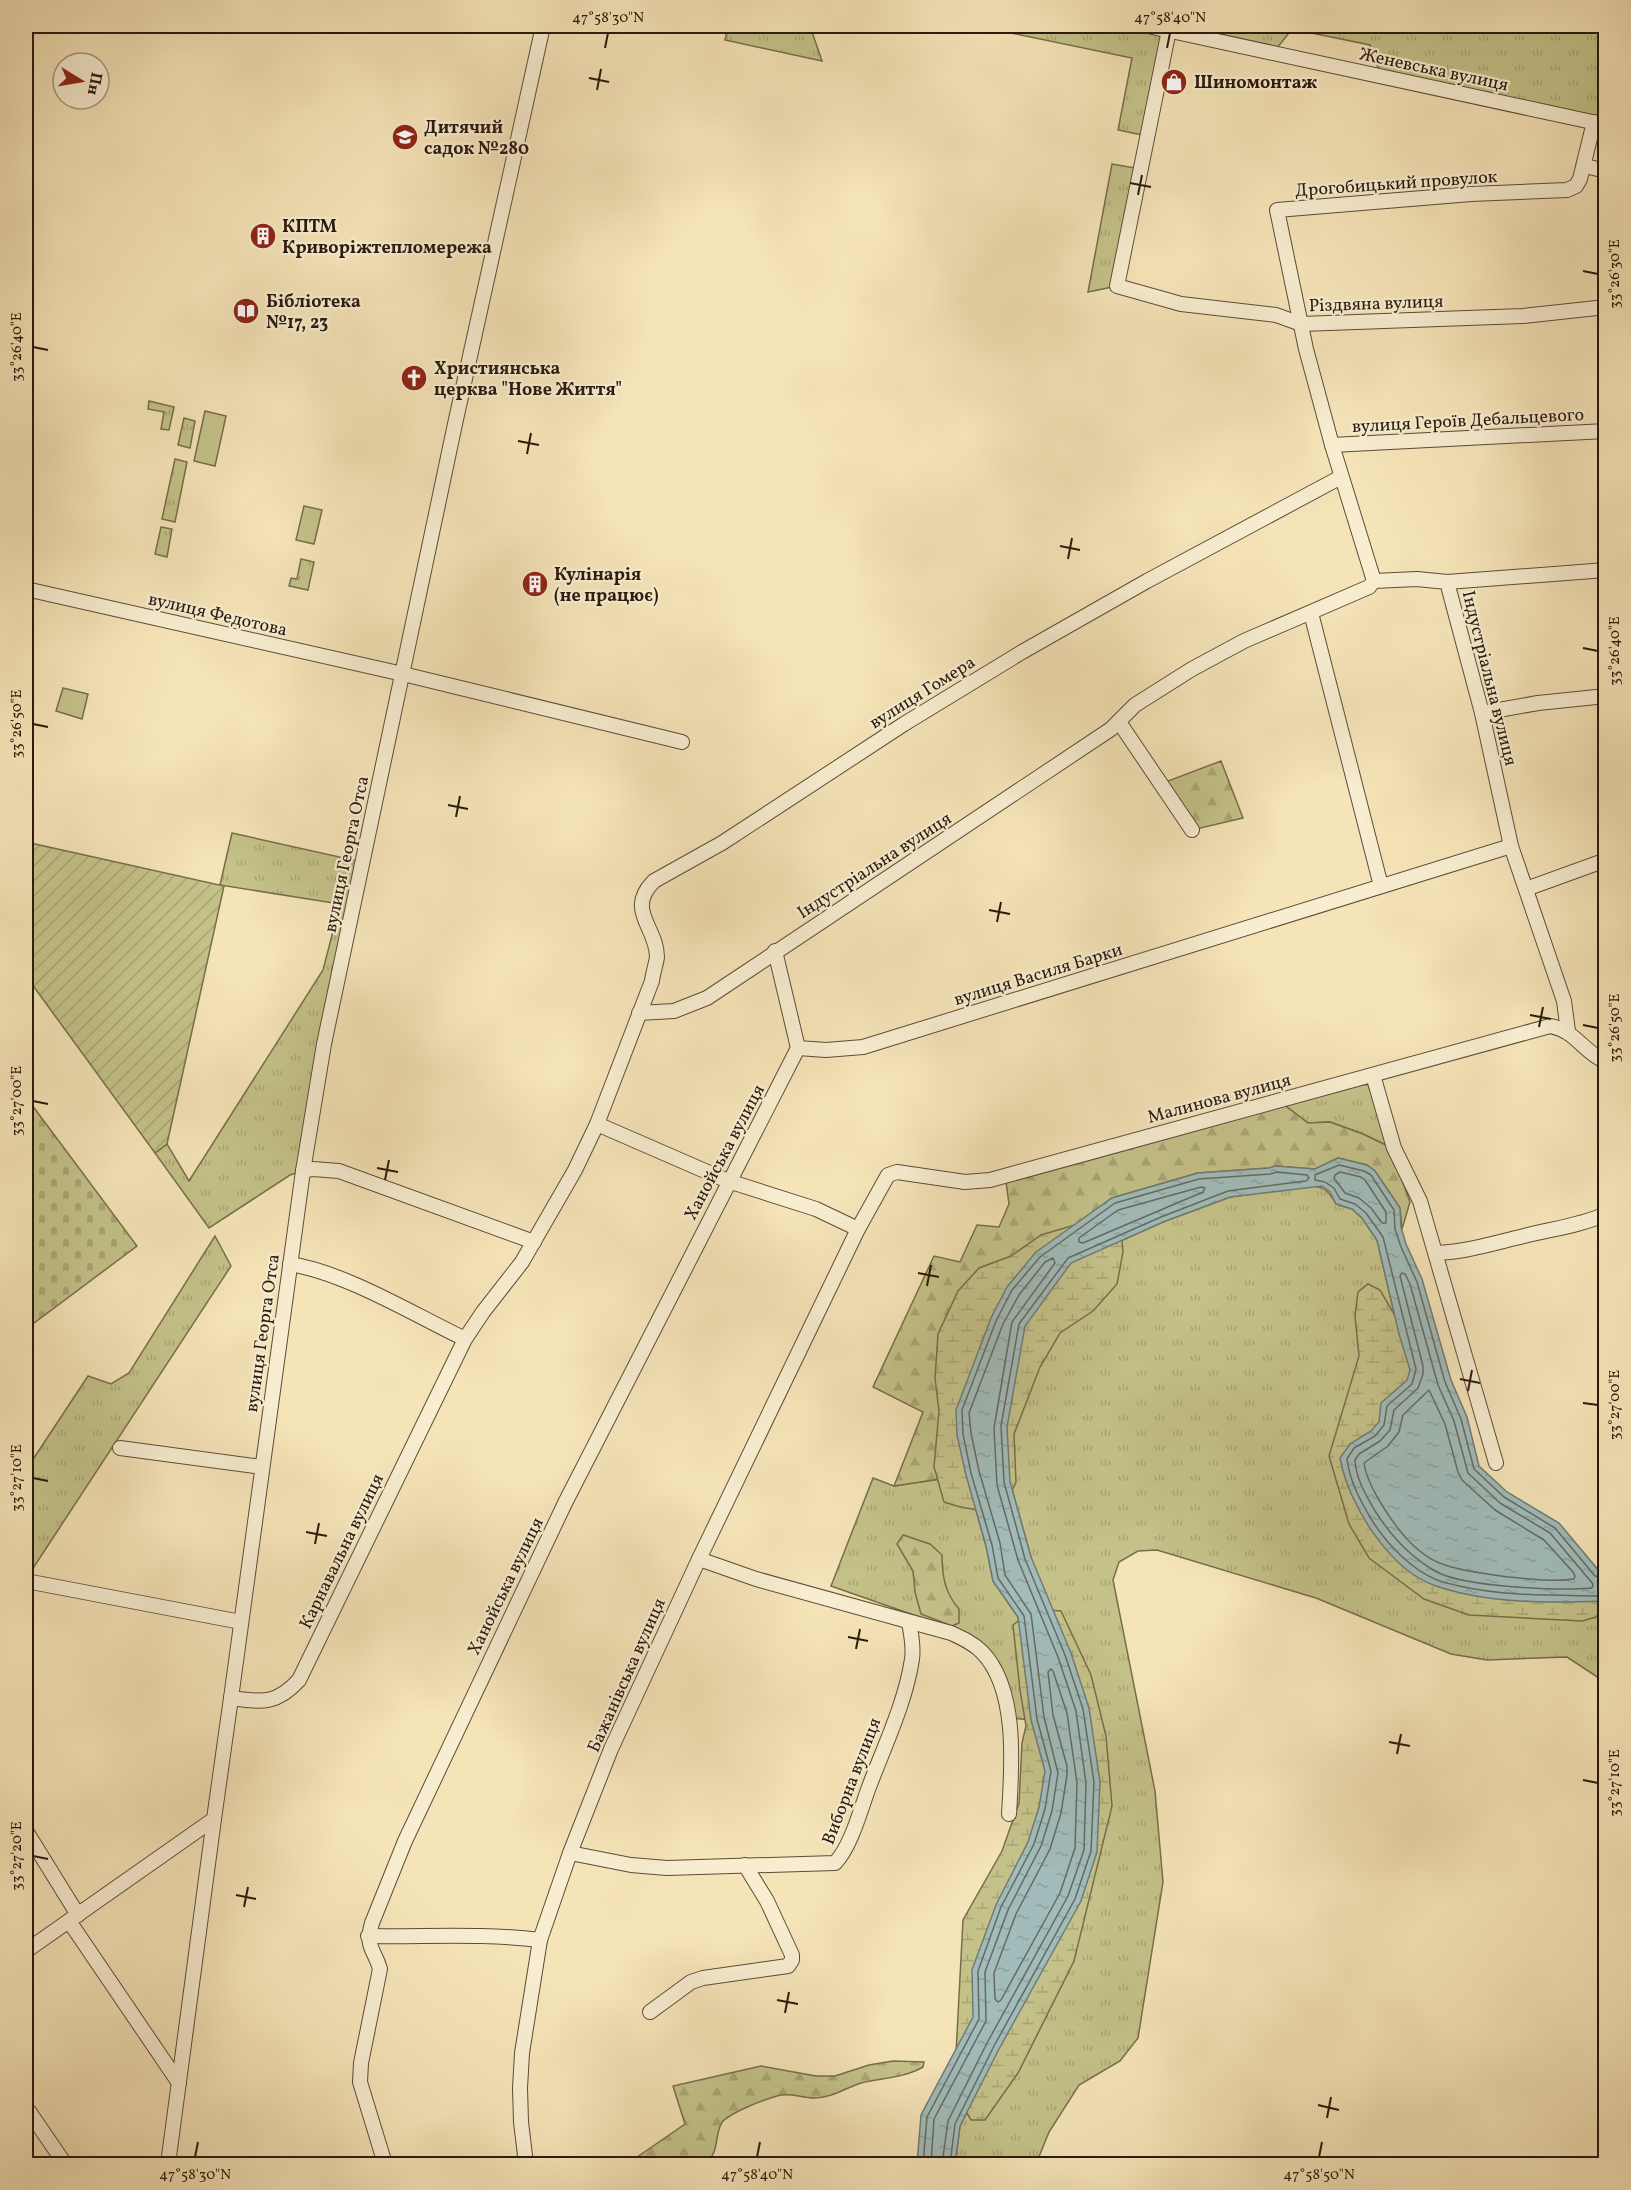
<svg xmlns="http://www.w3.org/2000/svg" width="1631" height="2190" font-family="Vollkorn,serif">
	<defs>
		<pattern id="grass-tufts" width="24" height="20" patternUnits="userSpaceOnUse" patternTransform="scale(1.5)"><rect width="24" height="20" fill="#c4c289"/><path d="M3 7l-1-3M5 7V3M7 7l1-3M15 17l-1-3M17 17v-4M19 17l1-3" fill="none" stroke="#a8a675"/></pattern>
		<pattern id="forest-firs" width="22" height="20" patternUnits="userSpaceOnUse" patternTransform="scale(1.5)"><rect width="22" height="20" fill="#c4c289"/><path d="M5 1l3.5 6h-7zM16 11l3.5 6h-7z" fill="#a8a675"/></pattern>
		<pattern id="wetland-marsh" width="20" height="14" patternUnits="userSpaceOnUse" patternTransform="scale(1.5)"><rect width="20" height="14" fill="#c4c289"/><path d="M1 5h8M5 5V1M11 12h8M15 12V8" fill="none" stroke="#a8a675"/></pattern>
		<pattern id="cemetery-stones" width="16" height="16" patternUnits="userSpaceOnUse" patternTransform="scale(1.5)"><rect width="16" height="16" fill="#c4c289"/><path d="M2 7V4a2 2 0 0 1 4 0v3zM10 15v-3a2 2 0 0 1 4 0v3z" fill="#a8a675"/></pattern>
		<pattern id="garden-furrows" width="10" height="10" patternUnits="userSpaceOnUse" patternTransform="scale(1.5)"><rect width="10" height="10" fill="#c4c289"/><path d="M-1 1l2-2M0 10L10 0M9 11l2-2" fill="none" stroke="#a8a675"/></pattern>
		<pattern id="water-ripples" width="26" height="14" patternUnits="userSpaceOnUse" patternTransform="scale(1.5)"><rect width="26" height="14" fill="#a1bcba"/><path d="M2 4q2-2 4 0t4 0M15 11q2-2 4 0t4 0" fill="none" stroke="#8ba19f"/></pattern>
	</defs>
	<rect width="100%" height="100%" fill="#f5e4b8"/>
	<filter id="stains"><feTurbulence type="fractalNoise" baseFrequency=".00333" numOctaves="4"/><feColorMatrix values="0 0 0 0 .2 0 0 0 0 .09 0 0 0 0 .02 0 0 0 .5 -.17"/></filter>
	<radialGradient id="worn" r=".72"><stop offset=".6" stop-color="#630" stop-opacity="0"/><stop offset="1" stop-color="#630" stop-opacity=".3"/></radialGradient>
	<g fill="url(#grass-tufts)" stroke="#766e4a" stroke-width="1.5">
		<path d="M728,26h82l12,35 -97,-21z"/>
		<path d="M988,26h617v99l-224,-49 -11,-31 -78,-16 -18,23 -105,-22 -22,106 -29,-6 14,-72 -145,-30z"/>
		<path d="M1112,164l29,5 -24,117 -29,6z"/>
		<path d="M149,401l25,6 -5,23 -8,-1 3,-17 -16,-3z"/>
		<path d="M184,418l11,3 -5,27 -12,-3z"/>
		<path d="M175,459l12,3 -12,60 -13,-3z"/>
		<path d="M161,527l11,2 -5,28 -12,-3z"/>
		<path d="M301,559l13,3 -6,28 -19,-4 2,-8 6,1z"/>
		<path d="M232,833l130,29 -59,309 -13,4 -81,53 -54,-75 12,-9 22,37 134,-211 17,-66 -120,-19z"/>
		<path d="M1362,1084l6,1 4,5 18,57 -27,-13 -33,-12 -22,1 -25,-19z"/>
		<path d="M1308,1186c16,0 20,4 28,18l16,5 10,9 15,22 22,94 155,269 51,-2v81l-38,-25 -80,3 -36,-6 -135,-56 -159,-48 -19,1 -19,11 -6,18 42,211 8,91 -25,156 -18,23 -41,24 -30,47 -13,32h-81l5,-38 39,-77 44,-78 -12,-414 -21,-75 -3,-55 64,-164 92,-41 67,-25z"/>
		<path d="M215,1236l16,30 -205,313v-109l62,-94 23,8 18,-11z"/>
		<path d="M966,1475l20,71 7,35 25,36 13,103 -19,-2 -16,-57 -54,-36 -111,-39 42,-108 21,8z"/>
	</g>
	<g fill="url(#forest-firs)" stroke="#766e4a" stroke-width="1.5">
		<path d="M1221,761l22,57 -51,12 -32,-46z"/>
		<path d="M1283,1104l25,19 22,-1 33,12 27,13 20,55 -8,27 -2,-21 -25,-37 -8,-6 -29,-7 -23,11 -40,-3 -5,2 -72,5 -86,25 -34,25 -112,252 -72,11 29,-74 -50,-25 61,-131 26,6 17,-37 22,2 10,-23 -4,-29z"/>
		<path d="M903,1535l27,9 12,11c0,21 3,38 17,54v14l-7,3 -31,-12 -6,-22 -2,-21 -16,-27z"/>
		<path d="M893,2061l31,1 -1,5c-19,11 -41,11 -62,16 -16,5 -29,15 -47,15 -13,0 -24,-6 -37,-2 -14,4 -43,15 -54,25 -9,10 -3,35 -18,41 -17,6 -58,3 -78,2l58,-40 -12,-38 88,-20 55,10h19l34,-11z"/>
	</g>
	<g fill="url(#wetland-marsh)" stroke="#766e4a" stroke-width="1.5">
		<path d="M1102,1217l18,3 3,32 -6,32 -24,27 -33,22 -20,34 -26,67 2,48 -11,24c-22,7 -41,3 -61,-4l-10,-35 5,-56 -4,-33 3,-44 20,-43 21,-23 32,-12 30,-21z"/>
		<path d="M1368,1284l12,6 24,41 15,88 177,178 9,9 -9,11 -14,4 -113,-6 -45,-16 -55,-41 -20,-34 -20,-68 30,-100 -4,-40 3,-24z"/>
		<path d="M1034,1609l27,2 30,64 15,61 6,70 -38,155 -56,112 -33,47h-14l-17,-29 9,-171 39,-69 17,-48 3,-60 4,-17 -6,-36 -7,-65z"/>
	</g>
	<path fill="url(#cemetery-stones)" stroke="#766e4a" stroke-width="1.5" d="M26,1097l111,149 -111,83z"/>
	<g fill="#c4c289" stroke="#766e4a" stroke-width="1.5">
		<path d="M205,411l21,5 -11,50 -21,-5z"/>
		<path d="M304,506l18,4 -8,34 -18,-4z"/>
		<path d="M63,688l25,6 -6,25 -26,-8z"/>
	</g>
	<path fill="url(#garden-furrows)" stroke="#766e4a" stroke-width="1.5" d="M26,842l198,44 -57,258 -12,9 -129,-177z"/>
	<path fill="url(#water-ripples)" stroke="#717b74" stroke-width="1.5" d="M1338,1158l29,7 8,6 25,37 1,19 5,17 16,35 29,101 16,37 12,49 28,26 52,31 41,49 5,2v27c-55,2 -116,3 -169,-15 -46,-15 -88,-82 -96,-128l10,-14 21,-13 8,-9 2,-19 26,-23 3,-10 -11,-36 -22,-94 -15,-22 -10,-9 -16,-5 -6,-12 -8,-6 -92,11 -67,25 -92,41 -46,63 -18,101 3,55 21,75 40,96 18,55 11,74 -3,70 -16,49 -82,148 -39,77 -5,38h-38l4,-49 52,-98 -1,-47 24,-65 32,-63 11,-35 6,-36 -14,-51 -13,-103 -25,-36 -7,-35 -20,-71 -9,-40 -1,-25 35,-92 16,-31 29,-35 76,-54 86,-25 71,-5 6,-2 40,3z"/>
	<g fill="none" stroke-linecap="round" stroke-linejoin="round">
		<g stroke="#656a63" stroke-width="1.5">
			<path d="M1340,1172l21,5 4,3 21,32v11h-4l-11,-15 -12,-10 -14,-5 -11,-15 1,-3z"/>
			<path d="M1201,1187l4,1 -2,4 -120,51 -4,-1v-4l39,-28z"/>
			<path d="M1402,1273l3,1 5,10 28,101 16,36 14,52 32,30 50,30 43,51 -1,4c-33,3 -127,-1 -155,-16 -26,-14 -46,-36 -62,-61 -9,-16 -19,-32 -20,-51l4,-6 21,-13 10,-11 4,-20 24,-22 5,-14v-8l-23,-90z"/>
			<path d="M1429,1390l16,34 13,48 4,8 33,30 49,30 29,32 2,4 -1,3c-21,3 -44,0 -65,-2 -21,-3 -43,-5 -64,-12 -27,-8 -49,-37 -63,-60 -8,-13 -16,-27 -18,-42l24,-17 11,-14 4,-17z"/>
			<path d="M1606,1579l-11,-3 -40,-48 -51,-31 -30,-28 -13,-50 -16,-37 -28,-100 -16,-35 -6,-18 -1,-19 -23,-35 -7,-4 -25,-6 -24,10v5l10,2 9,6 6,11 15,5 11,9 17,24 33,132 -4,15 -25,22 -3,19 -9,11 -21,12 -7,11c3,24 14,43 26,63 14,22 39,48 64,58 7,3 15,4 22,6 49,11 97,9 147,10"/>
			<path d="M1051,1669l2,2 14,42 10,70 -2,65 -15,45 -59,107 -3,2 -3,-3 -1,-26 22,-59 34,-65 11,-36 6,-38v-9l-14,-51 -5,-43z"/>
			<path d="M923,2164l4,-47 52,-98 -1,-48 23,-64 33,-63 11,-35 6,-38 -14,-52 -13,-103 -26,-38 -6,-33 -21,-72 -8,-39 -1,-24 34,-89 16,-31 28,-33 75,-54 84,-24 71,-5 7,-2 30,3 2,3 -3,3 -78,10 -67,26 -93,41 -49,66 -18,102 3,56 21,77 40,96 18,54 11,73 -3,69 -16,48 -81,147 -39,78 -5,40"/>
			<path d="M931,2164l3,-45 52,-98 -1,-49 23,-62 33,-64 11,-35 6,-38 -14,-56 -13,-103 -26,-39 -5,-32 -21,-72 -8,-38 -2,-20 34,-89 16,-29 26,-33 8,-4 2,5 -43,59 -18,106 3,57 21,75 40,97 18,54 10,72 -2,67 -16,46 -81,147 -39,78 -6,43"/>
		</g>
		<defs>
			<g id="minor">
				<path d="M1148,26l458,99"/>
				<path d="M1169,30l-52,256 64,18 95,11 25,9 222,-8 83,-9"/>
				<path d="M1585,166l21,5"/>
				<path d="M1332,445l274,-14"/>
				<path d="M1374,581l-42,-136 -26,-96 -29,-139 194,-16 96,-4 9,-4 4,-7 14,-57"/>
				<path d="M1447,582l159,-12"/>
				<path d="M26,589l377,85 279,68"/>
				<path d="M1311,613l70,273"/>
				<path d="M1482,713l56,-10 68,-7"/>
				<path d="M1119,722l73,108"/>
				<path d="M1526,889l80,-29"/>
				<path d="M775,951l23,97 28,2 37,-3 648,-201"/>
				<path d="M639,1013l35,-2 33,-13 404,-269 24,-24 57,-36 52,-28 125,-54 5,-6 43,-2 30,3 35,131 29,133 53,155 4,30"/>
				<path d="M1373,1075l21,73 26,53 76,262"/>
				<path d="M597,1124l131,57 88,28 42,20"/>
				<path d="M303,1171l10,-2 26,2 195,71"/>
				<path d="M1436,1253c30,-1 58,-10 88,-17 27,-7 55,-10 82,-22"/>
				<path d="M290,1264c56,9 123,50 175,75"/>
				<path d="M120,1448l142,19"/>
				<path d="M699,1559l57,20 195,54c11,5 22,10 31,19 36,37 30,114 27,162"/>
				<path d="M26,1581l215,41"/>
				<path d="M231,1698l72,-527 21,-127 131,-620 88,-398"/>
				<path d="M26,1831l52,84"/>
				<path d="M570,1853l61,12 36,3 168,-5c16,-16 26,-55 34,-76 15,-40 37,-86 43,-128 2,-13 -1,-24 -3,-37"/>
				<path d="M69,1921l110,162"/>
				<path d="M368,1936c58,1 115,-3 172,4"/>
				<path d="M26,1951l188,-132 17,-121c31,4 45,7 68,-18l166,-341 18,-27 39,-50 53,-92 22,-46 55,-143c1,-8 4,-17 5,-24 0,-30 -32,-47 -3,-76l68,-38 182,-119 118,-72 125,-71 194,-104"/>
				<path d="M650,2012l41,-30 12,-4 85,-12 4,-6v-5l-25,-54 -22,-36"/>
				<path d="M26,2107l39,57"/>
				<path d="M168,2164l46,-345"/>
				<path d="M385,2164l-25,-82 1,-19 19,-94c-6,-21 -15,-21 -8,-46l33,-82 160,-338 233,-455"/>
				<path d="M526,2164l-5,-42 -1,-34 2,-35 18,-113 30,-87 41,-104 88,-190 159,-330 30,-54 9,-3 68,10 25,-2 560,-154c25,4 32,25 56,36"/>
			</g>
		</defs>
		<use href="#minor" stroke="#5c4c37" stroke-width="16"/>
		<use href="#minor" stroke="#f8edd1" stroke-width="14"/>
	</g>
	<path fill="none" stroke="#29190c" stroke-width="2" d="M605,48l3,-15M1167,48l3,-15M589,78l20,4M597,90l4,-21M1130,183l21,4M1138,195l4,-20M1583,271l15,3M33,347l15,3M518,441l21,4M527,454l4,-21M1060,546l20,4M1068,559l4,-21M1583,648l15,3M33,724l15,3M448,805l20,4M456,817l4,-21M989,910l21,4M997,922l4,-20M1530,1015l21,4M1583,1025l15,3M1539,1027l4,-20M33,1101l15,3M377,1168l21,4M385,1180l4,-20M918,1273l21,4M927,1286l4,-21M1460,1379l20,4M1468,1391l4,-21M1583,1403l15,2M33,1478l15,3M306,1532l21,4M315,1544l4,-21M848,1637l20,4M856,1649l4,-20M1389,1742l21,4M1397,1754l4,-20M1583,1780l15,3M33,1856l15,3M236,1895l20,4M244,1907l4,-20M777,2000l21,4M785,2013l4,-21M1318,2105l21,5M1327,2118l4,-21M195,2157l3,-15M757,2157l3,-15M1319,2157l3,-15"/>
	<defs>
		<symbol id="shop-disc" viewBox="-11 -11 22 22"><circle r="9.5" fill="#8f2418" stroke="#f8edd1"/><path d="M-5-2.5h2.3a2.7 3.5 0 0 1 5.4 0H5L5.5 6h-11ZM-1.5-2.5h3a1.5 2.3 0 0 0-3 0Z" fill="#fff"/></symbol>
		<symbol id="school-disc" viewBox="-11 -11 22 22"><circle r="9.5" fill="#8f2418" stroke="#f8edd1"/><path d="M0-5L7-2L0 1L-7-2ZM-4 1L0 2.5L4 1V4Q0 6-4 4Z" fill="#fff"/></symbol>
		<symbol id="building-disc" viewBox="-11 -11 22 22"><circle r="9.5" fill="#8f2418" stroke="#f8edd1"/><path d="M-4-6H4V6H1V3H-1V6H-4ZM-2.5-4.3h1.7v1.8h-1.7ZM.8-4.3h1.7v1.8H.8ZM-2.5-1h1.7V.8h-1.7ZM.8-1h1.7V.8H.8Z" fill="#fff"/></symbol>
		<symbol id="library-disc" viewBox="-11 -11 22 22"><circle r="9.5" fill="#8f2418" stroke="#f8edd1"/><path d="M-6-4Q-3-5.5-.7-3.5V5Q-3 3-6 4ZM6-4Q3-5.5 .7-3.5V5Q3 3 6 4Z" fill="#fff"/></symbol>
		<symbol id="church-disc" viewBox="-11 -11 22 22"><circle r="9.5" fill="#8f2418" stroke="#f8edd1"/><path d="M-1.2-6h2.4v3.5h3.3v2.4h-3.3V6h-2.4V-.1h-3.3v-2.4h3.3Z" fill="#fff"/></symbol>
	</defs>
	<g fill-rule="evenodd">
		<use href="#shop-disc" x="1159" y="67" width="30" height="30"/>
		<use href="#school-disc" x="390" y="122" width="30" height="30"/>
		<use href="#building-disc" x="248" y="221" width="30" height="30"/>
		<use href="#library-disc" x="231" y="296" width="30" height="30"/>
		<use href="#church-disc" x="399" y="363" width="30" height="30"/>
		<use href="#building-disc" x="520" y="569" width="30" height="30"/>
	</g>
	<g text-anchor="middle" stroke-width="4.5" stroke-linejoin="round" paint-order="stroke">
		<g font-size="18" fill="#29190c" stroke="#f8edd1">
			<text transform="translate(1434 69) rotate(12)" y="6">Женевська вулиця</text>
			<text transform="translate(1396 183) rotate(-4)" y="6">Дрогобицький провулок</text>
			<text transform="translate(1376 303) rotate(-2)" y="6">Різдвяна вулиця</text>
			<text transform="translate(1468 420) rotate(-3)" y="6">вулиця Героїв Дебальцевого</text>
			<text transform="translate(218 614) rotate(13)" y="6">вулиця Федотова</text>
			<text transform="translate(1490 678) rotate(76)" y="6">Індустріальна вулиця</text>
			<text transform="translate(922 692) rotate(-32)" y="6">вулиця Гомера</text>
			<text transform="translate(346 854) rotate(-78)" y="6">вулиця Георга Отса</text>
			<text transform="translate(874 865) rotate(-33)" y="6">Індустріальна вулиця</text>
			<text transform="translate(1038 974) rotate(-17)" y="6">вулиця Василя Барки</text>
			<text transform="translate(1219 1098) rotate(-15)" y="6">Малинова вулиця</text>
			<text transform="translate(724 1152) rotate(-62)" y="6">Ханойська вулиця</text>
			<text transform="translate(262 1333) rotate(-82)" y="6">вулиця Георга Отса</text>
			<text transform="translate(341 1551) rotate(-64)" y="6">Карнавальна вулиця</text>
			<text transform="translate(505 1586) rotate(-64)" y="6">Ханойська вулиця</text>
			<text transform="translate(626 1675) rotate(-66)" y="6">Бажанівська вулиця</text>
			<text transform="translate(851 1781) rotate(-69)" y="6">Виборна вулиця</text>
		</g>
		<g font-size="18" font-weight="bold" fill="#29190c" stroke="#f8edd1" text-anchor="start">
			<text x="1194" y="88">Шиномонтаж</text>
			<text x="424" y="133">Дитячий<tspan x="424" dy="21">садок №280</tspan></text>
			<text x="282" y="232">КПТМ<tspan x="282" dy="21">Криворіжтепломережа</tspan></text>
			<text x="266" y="307">Бібліотека<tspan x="266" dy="21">№17, 23</tspan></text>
			<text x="434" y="374">Християнська<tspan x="434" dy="21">церква "Нове Життя"</tspan></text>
			<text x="554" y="580">Кулінарія<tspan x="554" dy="21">(не працює)</tspan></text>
		</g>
	</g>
	<rect width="1631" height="2190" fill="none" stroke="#f5e4b8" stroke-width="66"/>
	<g transform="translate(81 81) rotate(101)"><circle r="28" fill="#f8edd1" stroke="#a59882" stroke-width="1.5"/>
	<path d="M0-4.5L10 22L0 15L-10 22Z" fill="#8f2418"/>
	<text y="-9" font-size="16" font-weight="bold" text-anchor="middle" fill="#29190c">Пн</text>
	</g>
	<rect x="33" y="33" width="1565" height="2124" fill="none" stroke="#29190c" stroke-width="2"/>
	<g font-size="15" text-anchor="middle" fill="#29190c">
		<text x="608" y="22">47°58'30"N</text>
		<text x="1170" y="22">47°58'40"N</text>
		<text transform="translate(1614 274) rotate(-90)" y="5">33°26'30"E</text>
		<text transform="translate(16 347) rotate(-90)" y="5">33°26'40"E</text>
		<text transform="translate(1614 651) rotate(-90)" y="5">33°26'40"E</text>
		<text transform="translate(16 724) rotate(-90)" y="5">33°26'50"E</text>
		<text transform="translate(1614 1028) rotate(-90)" y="5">33°26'50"E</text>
		<text transform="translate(16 1101) rotate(-90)" y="5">33°27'00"E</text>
		<text transform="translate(1614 1405) rotate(-90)" y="5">33°27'00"E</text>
		<text transform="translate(16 1478) rotate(-90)" y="5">33°27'10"E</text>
		<text transform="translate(1614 1783) rotate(-90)" y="5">33°27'10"E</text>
		<text transform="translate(16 1856) rotate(-90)" y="5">33°27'20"E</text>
		<text x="195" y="2179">47°58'30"N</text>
		<text x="757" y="2179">47°58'40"N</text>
		<text x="1319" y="2179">47°58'50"N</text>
	</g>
	<rect width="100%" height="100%" filter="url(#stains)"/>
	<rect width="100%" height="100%" fill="url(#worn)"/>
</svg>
